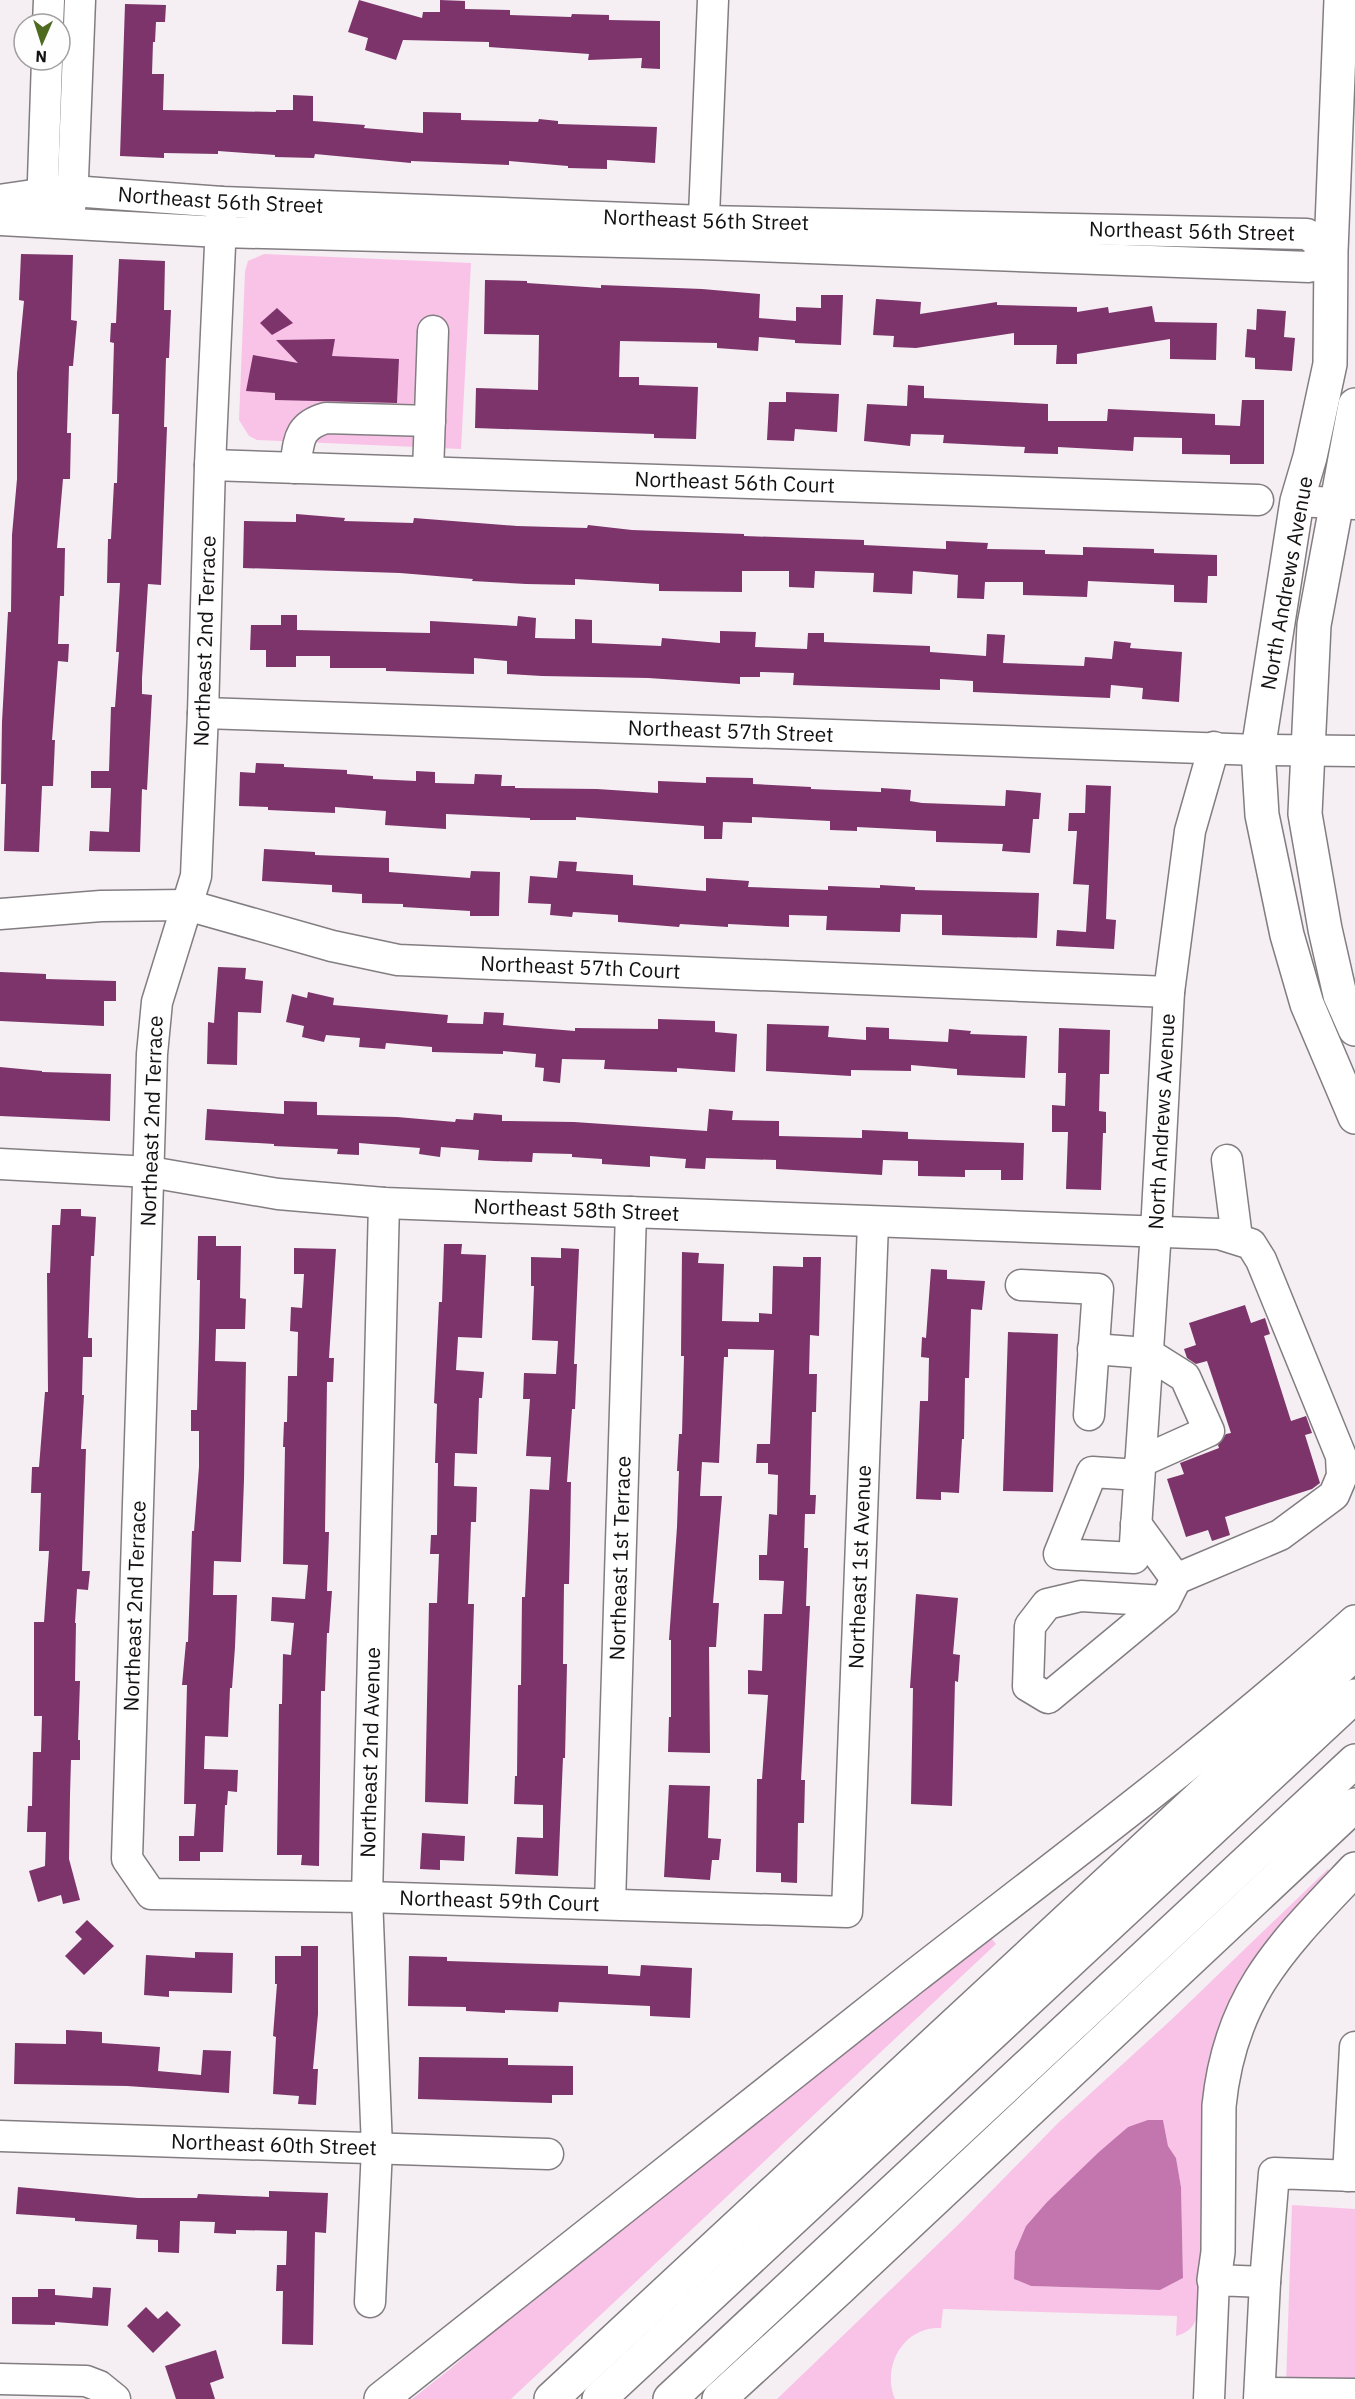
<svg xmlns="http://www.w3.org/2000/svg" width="1355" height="2399" font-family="'IBM Plex Sans',sans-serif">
	<rect width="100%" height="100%" fill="#f5eff3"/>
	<g fill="#f9c3e8" fill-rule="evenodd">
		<path d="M264,254l207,9 -10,186 -204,-9 -8,-4 -10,-16 6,-149 3,-10z"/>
		<path d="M1328,1869l4,6 -86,106 -48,331c-3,14 -8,20 -22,24l1,-20 -234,-7 -2,19c-37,-2 -60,38 -46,71h-118l185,-178 96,-98 113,-103zM1163,2120l5,26 8,12 5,29 2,91 -24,12 -128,-4 -17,-7 12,-53 21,-24 81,-75z"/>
		<path d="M988,1934l8,10 -485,455h-99l38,-30 161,-139z"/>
		<path d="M1292,2205l63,4v177l-69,-2z"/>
	</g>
	<path fill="#c375ae" d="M1148,2120h15l5,26 8,12 5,29 2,91 -23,12 -129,-4 -17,-7 1,-27 11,-26 21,-24 52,-50 29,-25z"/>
	<g fill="#7c346b">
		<path d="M359,0l63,18 1,-6h17v-12l25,1v8l45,1v5l61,2 1,-3 37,1v5l51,1v48l-19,-1 1,-10 -54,2 1,-6 -100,-7v-5l-86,-2 -7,20 -31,-10 3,-12 -20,-6z"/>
		<path d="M125,4l41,1 -1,17h-9l-1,20h-2l-1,32h12l-1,36 113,2v-2h17v-15l20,1v25l52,4 -1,3 59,5v-21l38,1v7l77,2 1,-3 19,2v3l99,3 -2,36 -48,-3v9l-39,-1v-2l-59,-5v4l-98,-4v2l-96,-9 -1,4 -39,-1v-2l-57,-4v3l-54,-1v5l-44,-2z"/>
		<path d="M21,254l52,1 -2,65 6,1 -4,45h-4l-2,67h4l-1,46h-7l-6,69h8l-1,48h-4l-2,48h11l-1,18 -10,-1 -6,79h3l-2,46h-11l-3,66 -35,-1 2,-67h-5l1,-62 6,-110h3l1,-77 5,-56v-106l7,-72 -5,-1z"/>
		<path d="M119,259l46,2 -1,49h7l-2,48h-3l-2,69h3l-6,158 -13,-1 -6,94v16l10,1 -5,95 -5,-1 -2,63 -51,-1 1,-20 19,1 2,-44h-20v-17h18l2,-64h4l4,-55h-3l4,-69h-13l1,-44h3l3,-56h3l2,-69h-7l2,-71 -4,-1 1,-19h5z"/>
		<path d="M485,280l42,1v2l74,5v-3l101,4 58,5 -1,24 37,3v-14l25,1v-13h22l-2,50 -46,-2v-3l-36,-3 -1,14 -41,-3v-5l-97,-2 -1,36h20v8l59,2 -2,52 -42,-1v-4l-179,-6 1,-40 62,2 1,-55 -55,-1z"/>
		<path d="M876,299l45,3 -1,12 77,-12v3l80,2v5l31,-5 1,6 43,-7 3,16 62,1 -1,37 -46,-1v-20l-93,15v10h-21l1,-19h-43v-12l-98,15 -23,-1 1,-11 -21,-1z"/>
		<path d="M277,308l16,15 -21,12 -12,-12z"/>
		<path d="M1257,309l29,2 -2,26 11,1 -3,33 -37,-2v-11l-10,-1 2,-28 9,1z"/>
		<path d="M335,339l-3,17 67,3 -2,44 -122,-3v-7l-29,-2 7,-36 45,8 -22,-23z"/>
		<path d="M908,385l16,1v12l124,6v17h59l1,-12 107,5v11l25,1 2,-26h22v64h-34v-9l-48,-1v-16l-48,-1 -1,14 -75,-4v7l-34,-1 1,-6 -82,-4 1,-8 -33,-1 -1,12 -46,-5 3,-37 40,2z"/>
		<path d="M786,392l53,2 -2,38 -42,-3 -1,12 -27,-1 2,-38h17z"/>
		<path d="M296,514l49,4 -1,3 69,2 1,-5 103,8 70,2 1,-3 44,5 112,4v2l120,4v5l82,4v-8l42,2 -1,6 58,1v4l38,1v-8l71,2v4l63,2v21h-9l-1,27 -33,-1v-17l-86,-4 -1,16 -64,-2v-13h-38l-1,17 -27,-1 1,-23 -45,-4 -1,23 -39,-2 1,-19 -59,-2 -1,17 -25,-1v-16h-47v21l-83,-1v-7l-84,-5v6l-49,-1 -54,-3 1,-2 -73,-6 -157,-5 1,-47 52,1z"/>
		<path d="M281,615h16v15l133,3v-12l87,5 1,-10 18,2 -1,20 40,1v-20l17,1v23l69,3 1,-8 58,5v-12l36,1 -1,15 52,2 1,-16h16v9l106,4v6l56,4 1,-22 18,1 -2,28 81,3 1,-9 27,2 2,-18 17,2 -1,5 52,4 -3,50 -37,-3 1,-11 -32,-3 -1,13 -137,-6v-11l-33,-2v11l-147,-5 1,-12 -34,-1v5h-20v7l-92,-6 -106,-2 -35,-2v-13l-33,-3v16l-88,-3v-3h-56v-12h-34v11h-30v-17h-16l1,-25h30z"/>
		<path d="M256,763l28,1v3l63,3v4l26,2v3l43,2v-10l19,1v11l39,1 1,-10 27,1 -1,11h14v2l82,1 61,4v-12l48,2v-6l47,1v6l58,3v2l70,3v-4l30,2 -1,11 12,2 83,3 1,-16 35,3 -2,26h-6l-3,34 -28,-2 1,-7 -67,-2v-11l-79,-4v4l-27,-1v-9l-78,-4v6l-29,-1 -1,17h-18v-13l-128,-9v3h-46v-2l-84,-4v15l-61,-4 1,-14 -51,-4v6l-67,-3v-3l-29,-1 1,-34 15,1z"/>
		<path d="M1086,785l25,1 -5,133 10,1 -2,29 -58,-3 1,-16 29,2 3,-47 -16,-1 4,-53h-9l1,-18h16z"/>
		<path d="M264,849l51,3v3l74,3v14l81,6 1,-7 29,1 -1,44h-29v-5l-67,-4v-3l-41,-1v-9l-30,-2v-7l-70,-4z"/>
		<path d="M559,861l18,1 -1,9 57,4v10l73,6v-13l43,3 -1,6 80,3v-4l52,2v-3l35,2v3l124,3 -2,45 -95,-3v-20l-41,-1 -1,18 -74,-2 1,-14 -38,-1v12l-61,-3v3l-48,-3 -1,3 -61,-5v-7l-45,-3 -1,5 -22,-2 1,-11 -23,-1 2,-27 27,2z"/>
		<path d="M218,967l28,1 -1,11 18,2 -2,32 -23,-1 -1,53 -30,-1 1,-42 6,1z"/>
		<path d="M0,972l46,2v5l70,2v20h-12v25l-104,-5z"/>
		<path d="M308,992l26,6 -1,7 115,10 -1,8 36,1 1,-12 20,1 -1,12 72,6v-3l83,1v-10l57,2v11l22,2 -2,38 -58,-4v4l-73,-3 1,-9 -43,-1 -2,24 -17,-2 1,-13 -9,-1 1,-13 -33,-3v3l-71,-2v-5l-46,-4 -1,6 -26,-2 1,-9 -34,-3 -2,7 -22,-5 2,-11 -18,-4 6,-28 15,4z"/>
		<path d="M767,1024l62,2 -1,11 38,3v-13l23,1v11l59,3 1,-13 22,2 -1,3 57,2 -2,42 -68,-3v-6l-46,-4v6l-60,-1v6l-85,-5z"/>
		<path d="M1059,1028l51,2 -1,44h-9l-1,37 7,1v21h-3l-2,57 -35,-1 2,-57h-16v-27l13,1 1,-33h-8z"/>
		<path d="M0,1067l42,4v1l69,2 -1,47 -110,-5z"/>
		<path d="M284,1101l33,1v13l80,2 58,5 1,-3 17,1 1,-7 28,2v6l72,1 133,9 2,-22 24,2 -1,9 47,1v15l83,2v-8l46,2v7l116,4 -1,37h-22v-10h-36v7l-47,-1v-15l-35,-1 -1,15 -106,-6v-9l-70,-2 -1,11 -20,-1 1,-9 -36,-3v11l-48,-3v-5l-30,-2v-3l-39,-1 -1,9 -37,-1 -17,-1 1,-10 -38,-3 -1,10 -21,-3 1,-6 -61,-5v12l-22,-1 1,-5 -64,-3v-2l-69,-4 2,-31 77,5z"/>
		<path d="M61,1209h20v7l15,1 -2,39h-3l-3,82h4v19h-9l-1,38h2l-3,54h5l-4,122h8l-2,19 -11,-1 -2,34h1l-1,58h5l-2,59h2v20h-9l-1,35 -1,64 11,41 -17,4 -2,-9 -23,7 -9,-31 16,-5 1,-34h-19l1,-26h4l1,-54h8l1,-36h-8v-94h10l5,-71h-10l2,-58h-10l1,-26h7l6,-75h3l-1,-119h3l2,-48h8z"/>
		<path d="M198,1236h18v10h25l-1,52 6,1 -1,30h-29l-1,32 31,1 -2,118 -3,82 -27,-1 -1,34h24l-2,52 -3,41h-2l-2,49 -23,-1 -1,33 34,1 -1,22 -9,-1 -1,14h-2l-2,47h-23v9h-21v-25h15l2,-32h-12l3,-119h-5l4,-43h2l4,-111h2l5,-64v-36h-8v-21h6l2,-72 1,-58h-3z"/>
		<path d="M444,1244h18l-1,10 25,1 -4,83 -24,-1 -2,33 28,2 -2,26h-3l-2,56 -22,-1 -1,33 23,1 -1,35h-5l-3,82h6l-6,200 -43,-2 4,-199h8l2,-49h-9l1,-19h6l1,-72h-3l2,-59 -3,-1 5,-101h3z"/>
		<path d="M294,1248l42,1 -7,109h5l-1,24h-6l-2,150h4l-2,59h5l-3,42h-2l-2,58h-4l-2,175 -18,-1 1,-10h-25l2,-151h3l1,-50 8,1 3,-32 -23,-2 1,-24 33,2 3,-34 -25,-1 2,-117h-2l1,-25h3l1,-46h9l1,-44 -8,-1 1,-24 11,1 2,-34h-10z"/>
		<path d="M561,1248l18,1 -5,115h3l-2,45h-3l-5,73h4l-1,58 -1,44h-5l-1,80h4l-2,94h-2l-5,118 -43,-2 2,-37 26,1v-33l-29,-1 1,-28h2l1,-91h3l1,-88h3l5,-108 19,1 2,-33 -25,-1 4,-57h-7l1,-26 32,1 2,-33 -26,-1 2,-54h-3v-29l30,1z"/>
		<path d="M682,1252l17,1 -1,10 26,1 -2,57 37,1v-9l13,1 1,-48 30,1v-10h18l-2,79 -9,-1 -1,39h8l-1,38h-4l-2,83h6l-1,19h-10l-1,34h4l-2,58h4l-9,174h4l-1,43h-6l-1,60 -16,-1v-9l-25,-1 1,-93h5l6,-84 -20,-1v-24l14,1 2,-57h18l2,-33 -25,-1v-25h8l2,-41 8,1 1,-40 -10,-1v-11h-12l1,-19h13l4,-94 -46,-1v8h-4l-5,106 -17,-1 -2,34h22l-9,107h6l-3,44h-7l1,106 -42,-1 1,-35h2v-77h-2l8,-113 2,-56h-2l2,-37h3l2,-78h-3z"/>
		<path d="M931,1269l16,1v9l38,2 -3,29 -11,-1 -2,69h-4l-1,61h-2l-3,54 -18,-1v8l-25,-1 4,-98h8l1,-43 -8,-1 1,-20 4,1z"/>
		<path d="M1245,1305l6,18 14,-5 5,16 -6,2 27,85 15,-5 6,17 -7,2 15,48 -8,6 -87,28 5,18 -18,6 -4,-11 -22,7 -19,-58 17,-5 -4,-11 39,-15 -1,-3 8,-11 5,-1 -24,-72 -11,3 -9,-6 -3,-9 12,-4 -7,-22z"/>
		<path d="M1008,1332l50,2 -5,158 -50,-1z"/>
		<path d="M916,1594l42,4 -5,56 7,1 -2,27 -3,-1 -3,125 -41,-2 2,-116h-3z"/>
		<path d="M669,1785l41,1 -2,52 13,1 -2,21h-7l-2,20 -46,-3z"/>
		<path d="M422,1833l43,3 -1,25 -24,-1v10l-20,-1z"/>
		<path d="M87,1920l27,26 -30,29 -19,-19 17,-17 -7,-7z"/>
		<path d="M301,1946h17v68l-5,55h5l-2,36 -18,-1 1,-8 -26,-2 3,-57 -3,-1 4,-52h-2v-28h26z"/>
		<path d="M195,1952l38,1 -1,40 -63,-2v6l-25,-2 2,-40 49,3z"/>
		<path d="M409,1956l38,1v4l161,5v8l32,2 1,-11 51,3 -2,50 -40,-2v-10l-91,-4 -1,10 -53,-2v3l-39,-2v-4l-58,-1z"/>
		<path d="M66,2030l36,2v11l58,4 -2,24 43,4 2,-25 28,1 -2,42 -102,-7 -113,-2 1,-41 51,1z"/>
		<path d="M419,2057l89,1v7l65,1v29h-21v8l-134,-4z"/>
		<path d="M18,2187l120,11h59l1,-4 71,3v-6l59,2 -2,40 -11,-1 -2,113 -31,-1 1,-53h-7l1,-26h9l1,-34 -51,-1v4l-22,-1 1,-11 -35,-1 -1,32 -21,-1v-12l-22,-1 1,-14 -62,-4v-3l-59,-4z"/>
		<path d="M93,2287l18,1 -3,38 -53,-4v3l-43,-1v-27h26v-8h17v6l37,3z"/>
		<path d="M146,2307l12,12 9,-8 14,14 -28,28 -26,-27z"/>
		<path d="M216,2350l8,28 -14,5 5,16h-39l-11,-33z"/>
	</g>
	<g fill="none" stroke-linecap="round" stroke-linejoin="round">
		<defs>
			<g id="minor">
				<path d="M48,24l1,-24"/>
				<path id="s1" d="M0,200l33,-5 10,-4h29l150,11 483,19 602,13 24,17"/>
				<path id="s2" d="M222,202l-12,263 -7,248 -7,163 -39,126 -5,52 -25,805 24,35 216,3 480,15 26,-689"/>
				<path d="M70,209l3,-30 7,-179"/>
				<path d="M42,210l5,-150"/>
				<path d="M0,220l220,12 482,12 607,23 22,-16"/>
				<path d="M703,240l10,-240"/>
				<path id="s3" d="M210,465l1048,35"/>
				<path d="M295,468c4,-26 2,-42 31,-50l104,3"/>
				<path d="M428,472l5,-141"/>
				<path d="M1297,501l58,3"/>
				<path id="s4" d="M203,713l1055,37 97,1"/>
				<path id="s5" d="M0,914l101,-8 86,-1 145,41 66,14 771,32"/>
				<path d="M1227,1160l10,78"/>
				<path id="s6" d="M0,1164l150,8 128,22 106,9 835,31 32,10 10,16 80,196 1,20 -8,19 -54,40 -104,44 -40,-55"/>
				<path d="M1021,1285l77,4 -9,126"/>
				<path d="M1093,1349l54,4 38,24 24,54 -69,31"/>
				<path id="s7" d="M1139,1475l-47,-3 -33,82 75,4 22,-327 13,-239 21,-161 24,-84"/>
				<path d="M1165,1601l-84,-5 -34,8 -17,22 -2,60 20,12 117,-97 11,-22"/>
				<path id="s8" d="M610,1904l21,-692"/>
				<path id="s9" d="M0,2136l548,18"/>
				<path d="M1348,2176l7,-129"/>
				<path id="s10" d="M370,2302l7,-154 -10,-251 17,-694"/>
				<path d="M0,2379l86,2 13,5 16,13"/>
				<path d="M1260,2393l95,1"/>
				<path d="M1209,2399l5,-119 51,2"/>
				<path d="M1259,2399l6,-117 9,-109 81,3"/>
			</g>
			<g id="major">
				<path d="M1341,0l-10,251 -1,113 -20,93 -13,44 -39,249 4,65 25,120 20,69 48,113"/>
				<path d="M1355,405l-41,220 -9,189 20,115 15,66 15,34"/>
			</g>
			<g id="highway">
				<path d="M1214,2280l4,-28 1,-146c11,-111 63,-160 136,-237"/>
				<path d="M381,2399c177,-139 353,-281 530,-420 150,-117 303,-230 444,-357"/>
				<path d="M551,2399l804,-746"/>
				<path d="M599,2399l756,-703"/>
				<path d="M670,2399l685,-638"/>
				<path d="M719,2399l121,-111 515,-483"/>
			</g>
		</defs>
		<use href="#minor" stroke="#827d81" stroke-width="33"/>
		<use href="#major" stroke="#827d81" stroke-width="36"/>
		<use href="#highway" stroke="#827d81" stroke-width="36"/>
		<use href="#minor" stroke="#fff" stroke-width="30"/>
		<use href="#major" stroke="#fff" stroke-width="33"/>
		<use href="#highway" stroke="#fff" stroke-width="33"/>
	</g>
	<g text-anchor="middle" stroke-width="6" stroke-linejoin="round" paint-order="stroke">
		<g font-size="21" fill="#131112" stroke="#fffeff">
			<text dy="7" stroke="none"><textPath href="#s1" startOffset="222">Northeast 56th Street</textPath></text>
			<text dy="7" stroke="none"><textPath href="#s1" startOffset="708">Northeast 56th Street</textPath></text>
			<text dy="7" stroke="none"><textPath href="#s1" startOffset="1194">Northeast 56th Street</textPath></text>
			<text dy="7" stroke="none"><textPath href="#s3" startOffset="525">Northeast 56th Court</textPath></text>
			<text transform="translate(1287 583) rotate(-80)" y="7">North Andrews Avenue</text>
			<text transform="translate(205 641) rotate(-88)" y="7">Northeast 2nd Terrace</text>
			<text dy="7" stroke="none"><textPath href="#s4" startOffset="528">Northeast 57th Street</textPath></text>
			<text dy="7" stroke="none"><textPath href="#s5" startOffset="588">Northeast 57th Court</textPath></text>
			<text transform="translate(152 1121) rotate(-88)" y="7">Northeast 2nd Terrace</text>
			<text dy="7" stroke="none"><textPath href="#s7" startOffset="648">North Andrews Avenue</textPath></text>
			<text dy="7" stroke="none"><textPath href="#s6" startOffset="579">Northeast 58th Street</textPath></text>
			<text dy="7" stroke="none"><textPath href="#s8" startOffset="346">Northeast 1st Terrace</textPath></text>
			<text dy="7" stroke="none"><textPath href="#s2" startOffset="2748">Northeast 1st Avenue</textPath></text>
			<text transform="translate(135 1606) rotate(-88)" y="7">Northeast 2nd Terrace</text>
			<text dy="7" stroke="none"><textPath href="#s10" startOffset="550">Northeast 2nd Avenue</textPath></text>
			<text dy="7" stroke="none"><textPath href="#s2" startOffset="2055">Northeast 59th Court</textPath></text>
			<text dy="7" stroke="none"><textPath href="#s9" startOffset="274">Northeast 60th Street</textPath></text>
		</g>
	</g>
	<g transform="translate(42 42) rotate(183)"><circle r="28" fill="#fffeff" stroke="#a19fa0" stroke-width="1.5"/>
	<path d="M0-4.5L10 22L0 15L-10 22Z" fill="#4f6b1f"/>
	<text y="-9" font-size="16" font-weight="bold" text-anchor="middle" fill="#131112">N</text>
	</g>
</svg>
